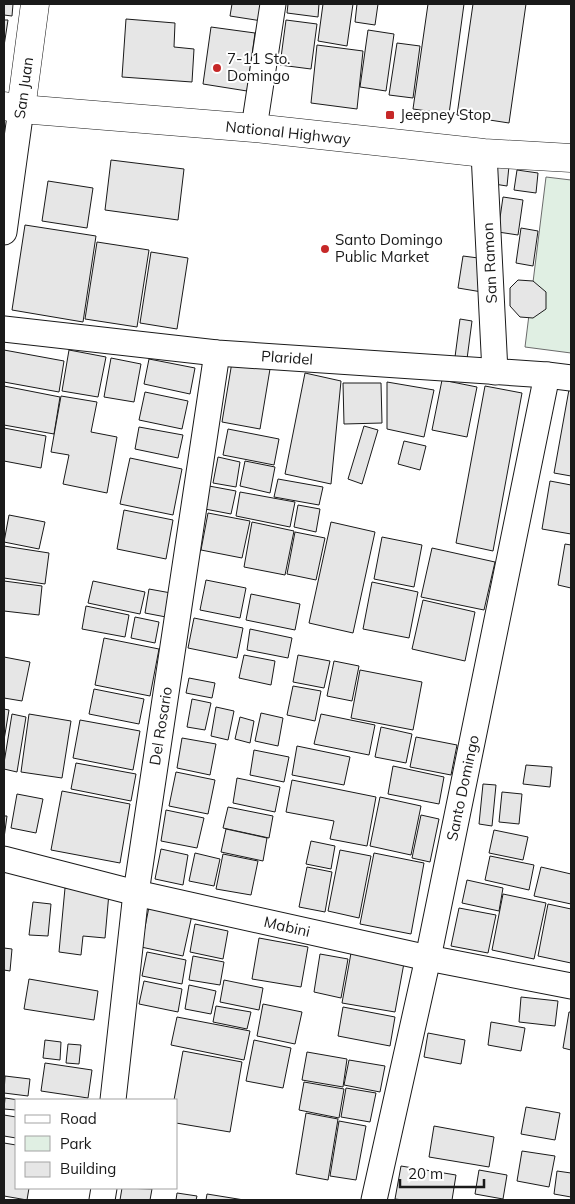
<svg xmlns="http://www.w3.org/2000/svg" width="575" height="1204" font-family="Mulish,sans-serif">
	<rect width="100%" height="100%" fill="#fff"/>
	<path fill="#e0efe3" stroke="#6a6a6a" d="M546,177l25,3v173l-46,-6z"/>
	<g fill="#e6e6e6" stroke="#1a1a1a">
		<path d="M4,4h9l-1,12 -8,-1z"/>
		<path d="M232,4h33l-3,17 -32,-5z"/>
		<path d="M288,4h31l-1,13 -31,-4z"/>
		<path d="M323,4h30l-6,42 -29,-5z"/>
		<path d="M357,4h21l-3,21 -20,-3z"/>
		<path d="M428,4h36l-15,110 -36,-5z"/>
		<path d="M473,4h53l-17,119 -52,-8z"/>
		<path d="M126,19l49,4 -1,24 20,2 -2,33 -70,-5z"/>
		<path d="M4,20h4l-4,26z"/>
		<path d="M286,20l31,4 -6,45 -31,-4z"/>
		<path d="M211,27l44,6 -8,58 -44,-7z"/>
		<path d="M368,30l26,4 -8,57 -26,-4z"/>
		<path d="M397,43l23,3 -7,52 -24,-3z"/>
		<path d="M317,45l46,6 -6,58 -46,-6z"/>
		<path d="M111,160l73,9 -6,51 -73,-10z"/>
		<path d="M497,164l12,2 -2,20 -13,-2z"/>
		<path d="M517,170l21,3 -2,20 -22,-3z"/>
		<path d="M48,181l45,7 -6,40 -45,-7z"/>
		<path d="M503,197l20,3 -5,35 -20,-3z"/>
		<path d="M25,225l71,11 -13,86 -71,-12z"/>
		<path d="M521,228l17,3 -5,35 -17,-3z"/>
		<path d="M97,242l52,8 -12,77 -52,-8z"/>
		<path d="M151,252l37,6 -11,71 -37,-6z"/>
		<path d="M463,256l23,3 -4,33 -24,-4z"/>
		<path d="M518,280l15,1 13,11v17l-13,9 -13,-1 -10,-11v-18z"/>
		<path d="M460,319l12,2 -5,38 -12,-2z"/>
		<path d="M4,350l60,11 -5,31 -55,-10z"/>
		<path d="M69,350l37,7 -8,40 -36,-6z"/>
		<path d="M111,358l30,6 -7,38 -30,-5z"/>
		<path d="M149,359l46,9 -5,26 -46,-10z"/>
		<path d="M232,362l38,7 -10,60 -38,-7z"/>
		<path d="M305,373l36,8 -10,103 -46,-10z"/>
		<path d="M442,380l35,7 -10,50 -35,-7z"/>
		<path d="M387,382l47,8 -10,47 -37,-8z"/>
		<path d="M343,383h38l1,40 -38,1z"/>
		<path d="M570,384l1,1v91l-17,-3z"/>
		<path d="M4,386l56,11 -6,37 -50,-9z"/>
		<path d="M485,386l37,7 -29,158 -37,-8z"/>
		<path d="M145,392l43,9 -6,28 -43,-9z"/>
		<path d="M61,396l36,6 -6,30 26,5 -10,56 -44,-9 6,-29 -18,-3z"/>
		<path d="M364,426l14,4 -16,54 -14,-5z"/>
		<path d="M139,427l44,8 -5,23 -43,-9z"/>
		<path d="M4,428l42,8 -5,32 -37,-7z"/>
		<path d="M228,429l51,10 -5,26 -51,-10z"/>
		<path d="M404,441l22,5 -6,24 -22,-6z"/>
		<path d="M218,457l22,5 -4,25 -23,-4z"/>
		<path d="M130,458l52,11 -9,46 -53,-11z"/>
		<path d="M245,461l30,6 -5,26 -30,-7z"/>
		<path d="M278,479l45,8 -4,18 -45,-8z"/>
		<path d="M550,481l21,4v49l-29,-5z"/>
		<path d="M209,486l27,5 -5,23 -26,-5z"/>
		<path d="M240,492l55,10 -5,25 -54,-11z"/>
		<path d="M298,505l22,4 -4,23 -22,-5z"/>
		<path d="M124,510l49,10 -7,39 -49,-10z"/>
		<path d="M208,513l42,8 -8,37 -41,-8z"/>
		<path d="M9,515l36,7 -6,27 -35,-7z"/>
		<path d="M252,522l42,9 -9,44 -41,-8z"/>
		<path d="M331,522l44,10 -22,101 -44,-10z"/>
		<path d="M295,532l30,6 -9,42 -29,-6z"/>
		<path d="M382,537l40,8 -8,42 -40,-8z"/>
		<path d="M565,544l6,1v43l-13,-3z"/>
		<path d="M4,546l45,7 -4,31 -41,-6z"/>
		<path d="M432,548l63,14 -11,48 -63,-13z"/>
		<path d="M206,580l40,8 -6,30 -40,-8z"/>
		<path d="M4,581l38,5 -3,29 -35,-4z"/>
		<path d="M93,581l52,11 -5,22 -52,-11z"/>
		<path d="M372,582l46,10 -9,46 -46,-9z"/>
		<path d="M149,589l22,4 -5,24 -21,-4z"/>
		<path d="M251,594l49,10 -5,26 -49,-10z"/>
		<path d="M423,600l52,12 -10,49 -53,-12z"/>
		<path d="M86,606l43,9 -4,22 -43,-8z"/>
		<path d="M135,617l24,5 -4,21 -24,-5z"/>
		<path d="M194,618l49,10 -6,30 -49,-10z"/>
		<path d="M250,629l42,9 -4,20 -41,-8z"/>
		<path d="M104,638l55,11 -9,47 -55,-11z"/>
		<path d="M244,655l31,6 -4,24 -32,-7z"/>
		<path d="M298,655l32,6 -6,27 -31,-6z"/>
		<path d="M4,657l26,5 -8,39 -18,-3z"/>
		<path d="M334,661l25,5 -7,35 -25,-5z"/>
		<path d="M360,670l62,12 -9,48 -62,-12z"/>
		<path d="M189,678l26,5 -3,15 -26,-5z"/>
		<path d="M293,686l28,5 -6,30 -28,-6z"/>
		<path d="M94,689l50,10 -5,25 -50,-10z"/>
		<path d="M192,699l19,4 -6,27 -18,-3z"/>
		<path d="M216,707l18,4 -6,29 -17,-4z"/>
		<path d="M4,709l5,1 -5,30z"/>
		<path d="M261,713l22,5 -5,28 -23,-5z"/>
		<path d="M12,714l14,3 -9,55 -13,-3v-6z"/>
		<path d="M29,714l42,7 -9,57 -41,-6z"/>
		<path d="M321,714l54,11 -6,30 -55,-11z"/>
		<path d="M240,717l14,4 -4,22 -15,-4z"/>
		<path d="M80,720l60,11 -7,39 -60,-12z"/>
		<path d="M381,727l31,7 -6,29 -31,-6z"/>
		<path d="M416,737l41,8 -6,30 -41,-8z"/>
		<path d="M182,738l34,6 -6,31 -33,-7z"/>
		<path d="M297,746l53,11 -6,28 -52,-10z"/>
		<path d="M254,750l35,7 -5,25 -34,-7z"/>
		<path d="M76,763l60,11 -5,27 -60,-12z"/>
		<path d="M526,765l26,2 -2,20 -27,-3z"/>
		<path d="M393,766l51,11 -5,27 -51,-10z"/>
		<path d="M176,772l39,8 -7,34 -39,-8z"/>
		<path d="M237,778l43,9 -5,25 -42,-9z"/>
		<path d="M292,780l84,17 -9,49 -37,-7 4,-18 -48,-9z"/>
		<path d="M483,784l13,1 -4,41 -13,-2z"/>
		<path d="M62,791l68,13 -10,59 -69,-13z"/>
		<path d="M502,792l20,2 -3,30 -20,-2z"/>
		<path d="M17,794l26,5 -7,34 -25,-5z"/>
		<path d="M380,797l41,9 -10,49 -41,-9z"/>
		<path d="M228,807l45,9 -4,22 -46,-10z"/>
		<path d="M166,810l38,8 -7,30 -36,-7z"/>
		<path d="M421,815l18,4 -9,43 -18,-4z"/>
		<path d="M4,816h3l-3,22z"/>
		<path d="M226,829l41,9 -4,23 -42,-9z"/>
		<path d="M494,830l34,7 -5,23 -34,-7z"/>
		<path d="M311,841l24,5 -4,23 -25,-5z"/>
		<path d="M161,849l27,6 -5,30 -28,-6z"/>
		<path d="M340,850l31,6 -12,62 -31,-7z"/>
		<path d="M195,853l25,6 -6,27 -25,-5z"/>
		<path d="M374,853l50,10 -13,71 -51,-10z"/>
		<path d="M223,854l35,7 -7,34 -35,-6z"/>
		<path d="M490,856l44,9 -5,25 -44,-10z"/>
		<path d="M307,867l25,5 -7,40 -26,-5z"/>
		<path d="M541,867l30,7v30l-37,-8z"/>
		<path d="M467,880l36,8 -4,23 -37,-8z"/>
		<path d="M65,888l44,5 -4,45 -22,-2 -2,19 -22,-3z"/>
		<path d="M503,894l43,9 -12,56 -42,-9z"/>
		<path d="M33,902l18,2 -3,32 -19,-1z"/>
		<path d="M548,904l23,5v54l-33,-7z"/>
		<path d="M149,907l43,8 -9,41 -42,-9z"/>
		<path d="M459,908l37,7 -8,38 -37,-7z"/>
		<path d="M195,924l33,7 -5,28 -33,-7z"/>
		<path d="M259,938l49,9 -7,40 -49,-8z"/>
		<path d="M4,948l8,1 -2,22 -6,-1z"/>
		<path d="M147,952l39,8 -4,24 -40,-8z"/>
		<path d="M351,953l53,10 -9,49 -53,-9z"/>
		<path d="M320,954l28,5 -7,39 -27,-6z"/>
		<path d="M193,956l31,6 -4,23 -31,-5z"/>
		<path d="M29,979l69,12 -4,29 -70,-11z"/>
		<path d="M224,980l39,8 -4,22 -39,-8z"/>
		<path d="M144,981l38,8 -4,23 -39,-8z"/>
		<path d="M189,985l27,6 -5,23 -26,-5z"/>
		<path d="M521,997l37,4 -3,25 -36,-4z"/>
		<path d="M263,1004l39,8 -7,32 -38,-8z"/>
		<path d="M216,1006l35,6 -4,17 -34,-7z"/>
		<path d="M343,1007l52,10 -5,29 -52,-10z"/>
		<path d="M569,1012h2v38l-8,-2z"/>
		<path d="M177,1017l73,14 -6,29 -73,-15z"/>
		<path d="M491,1022l34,6 -4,23 -33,-6z"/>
		<path d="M428,1033l37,7 -4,24 -37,-7z"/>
		<path d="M45,1040l16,2 -1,18 -17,-2z"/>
		<path d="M254,1040l37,8 -8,40 -37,-7z"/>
		<path d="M68,1044l13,1 -2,19 -13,-1z"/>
		<path d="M183,1051l59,11 -12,70 -54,-9v-23h-2z"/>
		<path d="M307,1052l40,7 -4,28 -41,-7z"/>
		<path d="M349,1060l36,6 -5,26 -36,-7z"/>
		<path d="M45,1063l47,7 -4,28 -47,-7z"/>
		<path d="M5,1076l25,3 -2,17 -24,-3z"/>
		<path d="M304,1082l40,7 -5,29 -40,-8z"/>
		<path d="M346,1088l30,5 -6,29 -29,-5z"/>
		<path d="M5,1098l14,2h-3v10l-12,-1z"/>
		<path d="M526,1107l34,6 -5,27 -34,-6z"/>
		<path d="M306,1113l32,6 -10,61 -32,-6z"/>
		<path d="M4,1115l12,2v21l-12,-2z"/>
		<path d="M339,1121l27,5 -10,54 -26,-4z"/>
		<path d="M434,1126l60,11 -5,30 -60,-10z"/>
		<path d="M4,1143l12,2v43h13l-2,12 -23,-4z"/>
		<path d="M522,1151l33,5 -6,31 -32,-6z"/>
		<path d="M401,1166l55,9 -4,25h-49l-8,-1z"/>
		<path d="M479,1170l28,5 -4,24 -28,-5z"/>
		<path d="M557,1171l14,2v24l-17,-3z"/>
		<path d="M122,1188l30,1 -2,11h-30z"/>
		<path d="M177,1193l20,3 -1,4h-20z"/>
		<path d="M207,1194l37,6h-38z"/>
	</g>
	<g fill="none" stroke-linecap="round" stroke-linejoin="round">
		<defs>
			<g id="street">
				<path d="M254,128l19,-124"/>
				<path d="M484,153l11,219"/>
				<path d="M4,232l17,-123"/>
				<path d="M4,329l213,24 330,22 24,3"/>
				<path d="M4,859l132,34 292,65 143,28"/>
				<path d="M113,1100l23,-207 81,-540"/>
				<path d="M102,1200l2,-12"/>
				<path d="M374,1200l54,-242 119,-583"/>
			</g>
			<g id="secondary">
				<path d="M4,106l17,3 233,19 230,25 87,5"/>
				<path d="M21,109l14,-105"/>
			</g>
		</defs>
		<use href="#street" stroke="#1a1a1a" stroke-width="27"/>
		<use href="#secondary" stroke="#1a1a1a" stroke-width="29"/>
		<use href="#street" stroke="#fff" stroke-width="25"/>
		<use href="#secondary" stroke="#fff" stroke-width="28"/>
	</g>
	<g fill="#c62828" stroke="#fff" stroke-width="2">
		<circle cx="217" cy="68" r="5"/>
		<rect x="385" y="110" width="10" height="10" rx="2.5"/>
		<circle cx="325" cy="249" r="5"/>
	</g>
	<g text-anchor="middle" stroke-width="4" stroke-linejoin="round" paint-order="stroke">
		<g font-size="15" fill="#1a1a1a" stroke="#fff" text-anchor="start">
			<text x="227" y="64">7-11 Sto.<tspan x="227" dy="17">Domingo</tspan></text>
			<text x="400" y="120">Jeepney Stop</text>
			<text x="335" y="245">Santo Domingo<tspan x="335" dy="17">Public Market</tspan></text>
		</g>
		<g font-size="15" fill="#1a1a1a" stroke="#fff">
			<text transform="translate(24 88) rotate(-82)" y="5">San Juan</text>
			<text transform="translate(288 133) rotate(6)" y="5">National Highway</text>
			<text transform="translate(490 263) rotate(-93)" y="5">San Ramon</text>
			<text transform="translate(287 358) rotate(4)" y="5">Plaridel</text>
			<text transform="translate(161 726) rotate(-81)" y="5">Del Rosario</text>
			<text transform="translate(463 788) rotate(-78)" y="5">Santo Domingo</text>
			<text transform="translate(287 927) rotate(13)" y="5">Mabini</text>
		</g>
	</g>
	<rect width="575" height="1204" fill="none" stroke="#1a1a1a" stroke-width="10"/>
	<rect x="15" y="1099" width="162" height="90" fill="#ffffff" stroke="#a3a3a3"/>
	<rect x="25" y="1115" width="25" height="8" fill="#ffffff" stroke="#a3a3a3"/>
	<text x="60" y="1124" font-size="15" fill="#1a1a1a">Road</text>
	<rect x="25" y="1136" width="25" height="15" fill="#e0efe3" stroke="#a3a3a3"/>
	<text x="60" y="1149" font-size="15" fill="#1a1a1a">Park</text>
	<rect x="25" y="1162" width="25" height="15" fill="#e6e6e6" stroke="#a3a3a3"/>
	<text x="60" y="1174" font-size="15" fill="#1a1a1a">Building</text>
	<path d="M400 1179v8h84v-8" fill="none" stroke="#1a1a1a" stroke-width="2.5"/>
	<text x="408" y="1179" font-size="15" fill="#1a1a1a" stroke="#ffffff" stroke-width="4" paint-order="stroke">20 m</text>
</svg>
